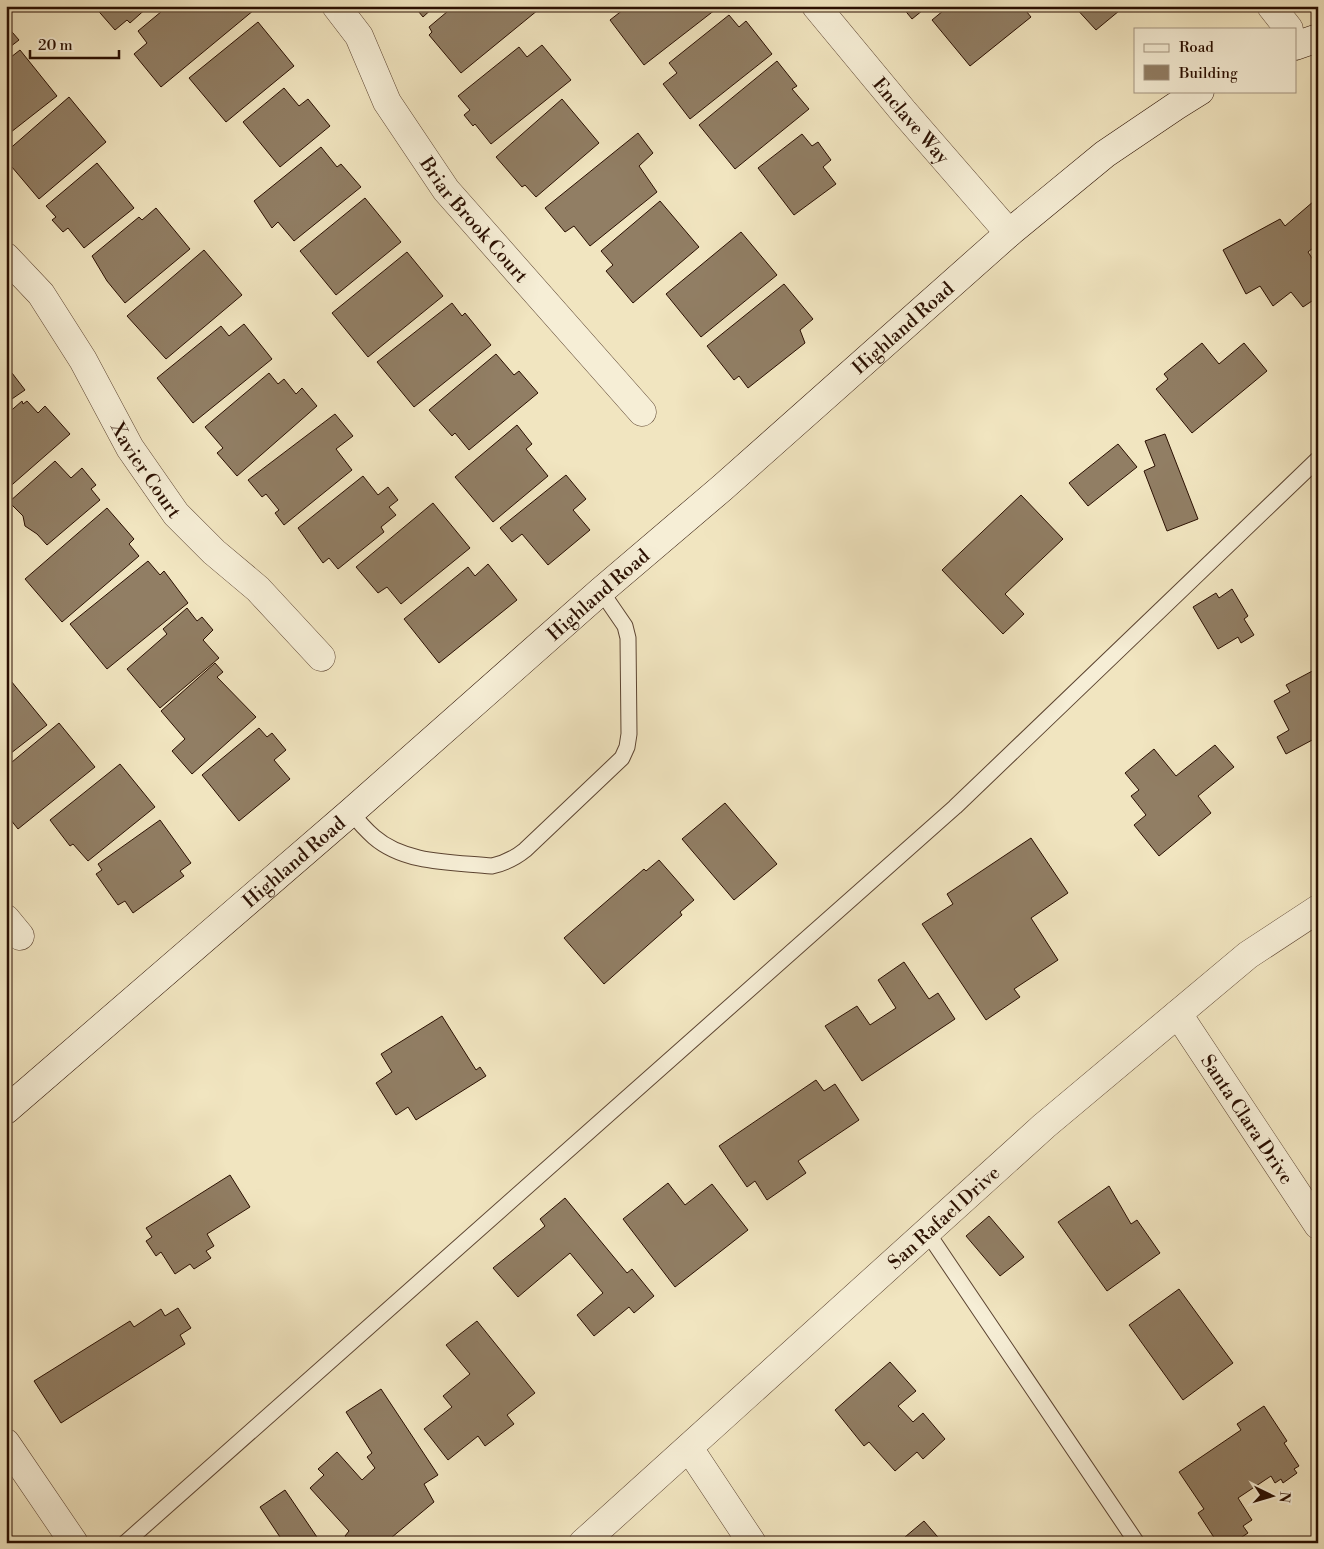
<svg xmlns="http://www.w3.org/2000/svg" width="1324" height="1549" font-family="'Libre Bodoni',serif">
	<rect width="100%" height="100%" fill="#f1e5c0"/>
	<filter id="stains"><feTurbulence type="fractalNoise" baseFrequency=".004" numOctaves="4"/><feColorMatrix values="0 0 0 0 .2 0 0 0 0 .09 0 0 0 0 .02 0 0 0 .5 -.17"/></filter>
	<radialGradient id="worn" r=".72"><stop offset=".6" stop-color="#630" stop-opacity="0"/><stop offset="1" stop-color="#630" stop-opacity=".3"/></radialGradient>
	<g fill="#917e64" stroke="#2a0f01">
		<path d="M94,6h55l-19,17 -3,-3 -12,10z"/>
		<path d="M168,6h82l4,4 -93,77 -27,-33 13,-11 -9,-12z"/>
		<path d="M414,6h21l-12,11z"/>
		<path d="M454,6h81l3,4 -77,63 -32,-38 3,-3 -3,-5z"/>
		<path d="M628,6h92l-76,59 -34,-45z"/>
		<path d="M895,6h33l-16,13 -9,-11 -4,4z"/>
		<path d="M949,6h73l9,11 -61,49 -38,-46z"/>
		<path d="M1074,6h51l-29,24z"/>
		<path d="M729,15l10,12 7,-6 26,33 -82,65 -27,-35 14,-11 -8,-10z"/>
		<path d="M258,22l36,44 -68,56 -37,-44z"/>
		<path d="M6,25l13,15 -13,10z"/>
		<path d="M542,45l29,35 -80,64 -16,-20 -2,2 -9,-11 6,-5 -12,-14 61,-49 8,10z"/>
		<path d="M20,50l37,46 -51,40v-75z"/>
		<path d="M777,61l20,25 -5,3 17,20 -74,60 -36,-44z"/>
		<path d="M284,88l15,18 9,-7 22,27 -50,41 -37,-45z"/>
		<path d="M69,97l37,45 -67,57 -33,-39v-8z"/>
		<path d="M562,99l37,44 -63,54 -11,-12 -3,2 -26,-30z"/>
		<path d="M638,133l15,20 -14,13 18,26 -67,54 -16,-20 -9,6 -20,-24z"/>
		<path d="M802,134l10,12 6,-4 13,18 -8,7 13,17 -42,31 -36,-47z"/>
		<path d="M321,147l16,20 4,-3 20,23 -67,54 -16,-19 -6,6 -18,-27z"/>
		<path d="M97,163l37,45 -50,40 -16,-20 -5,4 -11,-12 4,-3 -10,-11z"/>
		<path d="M365,198l36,44 -65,53 -36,-44z"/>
		<path d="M660,201l39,46 -66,56 -27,-32 7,-6 -12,-14z"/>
		<path d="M1314,201l4,6v37l-10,8 10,15v30l-15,10 -12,-15 -18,14 -13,-20 -14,8 -23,-44 57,-31 5,7z"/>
		<path d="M156,208l34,41 -65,54 -18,-22 -15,-25 47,-39 3,3z"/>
		<path d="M741,232l36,43 -76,62 -35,-43z"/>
		<path d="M204,250l38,45 -76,64 -39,-43z"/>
		<path d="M407,252l36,44 -75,61 -36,-44z"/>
		<path d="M784,284l29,35 -13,11 5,13 -57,45 -9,-12 -5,4 -27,-34z"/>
		<path d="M452,303l10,13 3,-3 26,32 -77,62 -37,-45z"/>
		<path d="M244,324l28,35 -79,64 -36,-45 64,-52 8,10z"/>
		<path d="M1202,343l17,21 25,-21 23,28 -75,62 -36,-44 12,-10 -4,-5z"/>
		<path d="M496,354l18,21 5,-4 19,22 -69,57 -14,-17 -3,3 -23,-26z"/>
		<path d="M12,373l13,17 -19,13v-27z"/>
		<path d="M269,373l9,11 6,-5 12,15 6,-6 15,18 -80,70 -20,-23 6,-5 -18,-21z"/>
		<path d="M22,401l1,3 4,-3 11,12 7,-7 25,28 -64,56v-75z"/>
		<path d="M335,414l18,22 -17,13 16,21 -68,55 -9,-12 4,-3 -13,-16 -4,3 -14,-17z"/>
		<path d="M517,425l15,19 -6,5 22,27 -55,46 -38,-45z"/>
		<path d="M1165,434l33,85 -31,12 -23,-60 11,-5 -10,-25z"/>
		<path d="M1118,444l19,23 -49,39 -19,-23z"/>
		<path d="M55,461l16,17 11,-10 14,17 -5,4 9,11 -53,45 -10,-11 -12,-8 -2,-10 -14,-14z"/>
		<path d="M566,475l20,24 -13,11 17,20 -42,35 -26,-31 -10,8 -12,-14z"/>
		<path d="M363,476l15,19 10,-8 10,13 -9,7 7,8 -15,12 3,5 -46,37 -9,-11 -6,5 -25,-35z"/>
		<path d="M1021,495l42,44 -58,55 19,20 -21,20 -61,-64z"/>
		<path d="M433,503l37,45 -69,56 -14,-17 -9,6 -22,-26z"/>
		<path d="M107,508l27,31 -5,5 10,12 -77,66 -37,-43z"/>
		<path d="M148,561l12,14 4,-4 24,32 -81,66 -37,-45z"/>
		<path d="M488,564l29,36 -78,63 -35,-44 64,-52 7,9z"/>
		<path d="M1232,589l16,27 -4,3 10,16 -13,8 -3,-6 -20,12 -25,-42 23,-14 3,5z"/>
		<path d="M187,608l10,13 5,-4 11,13 -10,10 16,18 -59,50 -33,-39 40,-35 -4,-5z"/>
		<path d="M215,663l8,9 -6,5 39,40 -64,57 -20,-23 13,-12 -24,-28z"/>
		<path d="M1318,668v73l-2,-3 -30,16 -9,-17 12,-7 -15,-29 16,-9 -4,-7z"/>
		<path d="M11,681l36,44 -41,32v-72z"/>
		<path d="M59,723l36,44 -77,62 -12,-15v-47z"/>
		<path d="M259,728l8,9 5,-4 14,17 -12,10 16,19 -51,42 -37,-46z"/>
		<path d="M1215,745l19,22 -36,29 13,17 -52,43 -25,-31 12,-10 -15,-19 8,-6 -14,-17 29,-24 22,27z"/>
		<path d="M120,764l35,43 -67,54 -15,-17 -3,2 -20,-26z"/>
		<path d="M725,803l52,61 -43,36 -52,-61z"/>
		<path d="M160,820l31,43 -11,8 4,5 -51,37 -8,-12 -7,4 -22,-31 6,-4 -4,-6z"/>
		<path d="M1031,838l37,55 -37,25 27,42 -44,29 6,8 -34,23 -64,-96 31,-20 -6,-10z"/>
		<path d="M659,860l35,40 -14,12 2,3 -78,69 -40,-46 80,-69 2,2z"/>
		<path d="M904,962l25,37 9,-6 17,26 -93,62 -37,-55 32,-20 13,19 26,-17 -18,-28z"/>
		<path d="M442,1016l34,54 4,-3 6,9 -70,44 -8,-13 -12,8 -20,-32 16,-11 -11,-18z"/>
		<path d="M816,1080l8,11 11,-7 24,36 -61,41 8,12 -39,27 -12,-19 -8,6 -28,-41z"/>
		<path d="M230,1175l20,32 -43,27 7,12 -8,5 5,7 -17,11 -4,-5 -15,10 -14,-22 -5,4 -10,-15 6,-4 -6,-9z"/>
		<path d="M668,1183l17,22 27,-21 36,46 -73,57 -52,-68z"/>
		<path d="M1109,1186l22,38 6,-4 23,33 -53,38 -49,-69z"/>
		<path d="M565,1198l62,75 5,-4 22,27 -20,17 -5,-6 -35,29 -17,-21 26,-22 -33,-40 -52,44 -25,-29 52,-42 -5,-7z"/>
		<path d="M989,1216l35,41 -24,19 -34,-40z"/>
		<path d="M1179,1289l54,74 -50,37 -54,-75z"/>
		<path d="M178,1308l13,20 -11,7 5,9 -124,79 -27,-42 96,-60 4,6 27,-18 4,7z"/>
		<path d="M477,1321l58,72 -28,22 7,9 -29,22 -7,-10 -30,24 -24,-31 28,-22 -9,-11 27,-22 -24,-29z"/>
		<path d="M890,1362l26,29 -18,15 15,16 10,-9 22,26 -22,20 -6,-7 -22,19 -26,-29 -5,4 -29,-36z"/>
		<path d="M381,1389l57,86 -14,9 10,18 -49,41h-34l-6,-7 4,-5 -39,-43 14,-13 -6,-6 19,-17 25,28 13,-12 -8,-11 5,-4 -26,-41z"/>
		<path d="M1264,1406l23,35 -3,2 15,23 -5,3 3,4 -14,10 -2,-4 -6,4 -4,-7 -33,22 14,22 -9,6 5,7 -15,10h-22l4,-4 -17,-26 6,-4 -25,-37 62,-42 -4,-6z"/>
		<path d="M285,1490l36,53h-37l-24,-36z"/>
		<path d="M924,1521l19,22h-33l-5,-6z"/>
	</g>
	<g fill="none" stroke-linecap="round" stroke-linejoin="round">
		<defs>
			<g id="lane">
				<path d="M351,812c7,9 15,18 23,25 31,27 79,25 118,29 13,-3 22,-7 33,-16l97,-92 5,-11 2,-13 -1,-96 -3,-12 -24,-35"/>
				<path d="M927,1232l210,311"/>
				<path d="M125,1543l830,-736 363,-348"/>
			</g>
			<g id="street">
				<path id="s1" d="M336,6l23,30 28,66 59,88 196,222"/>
				<path id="s2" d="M816,6l87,105 106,122"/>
				<path d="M1271,6l18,23"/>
				<path id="s3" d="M6,257l35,37 42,66 47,88 46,66 38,38 44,37 63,68"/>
				<path d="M6,919l14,17"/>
				<path id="s4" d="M1178,1014l140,211"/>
				<path d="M6,1443l68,100"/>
				<path d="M689,1448l63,95"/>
				<path id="s5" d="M583,1543l461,-417 204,-171 70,-46"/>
			</g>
			<g id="secondary">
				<path d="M1295,46l23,-8"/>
				<path id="s6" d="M6,1110l345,-298 250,-221 121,-103 287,-255 96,-79 71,-48 24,-15"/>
			</g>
		</defs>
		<use href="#lane" stroke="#5c4431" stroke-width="17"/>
		<use href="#street" stroke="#5c4431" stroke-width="29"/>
		<use href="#secondary" stroke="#2a0f01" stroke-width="29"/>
		<use href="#lane" stroke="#f6eed6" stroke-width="15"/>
		<use href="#street" stroke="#f6eed6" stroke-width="28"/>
		<use href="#secondary" stroke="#f6eed6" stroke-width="28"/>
	</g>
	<g text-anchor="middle" stroke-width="4" stroke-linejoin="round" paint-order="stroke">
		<g font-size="19" fill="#2a0f01" stroke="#f6eed6">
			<text dy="7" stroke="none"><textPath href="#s2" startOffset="149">Enclave Way</textPath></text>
			<text dy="7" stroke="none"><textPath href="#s1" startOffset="256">Briar Brook Court</textPath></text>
			<text dy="7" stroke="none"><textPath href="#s6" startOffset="1190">Highland Road</textPath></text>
			<text dy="7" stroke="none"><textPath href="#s3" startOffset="256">Xavier Court</textPath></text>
			<text dy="7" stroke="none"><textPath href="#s6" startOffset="785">Highland Road</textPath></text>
			<text dy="7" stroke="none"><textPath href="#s6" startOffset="380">Highland Road</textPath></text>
			<text dy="7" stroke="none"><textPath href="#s4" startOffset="126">Santa Clara Drive</textPath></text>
			<text dy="7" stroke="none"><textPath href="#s5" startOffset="486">San Rafael Drive</textPath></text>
		</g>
	</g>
	<rect width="1324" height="1549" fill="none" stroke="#f1e5c0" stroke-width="25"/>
	<rect x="8" y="8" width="1309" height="1534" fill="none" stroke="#2a0f01" stroke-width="2.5"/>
	<rect x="12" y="12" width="1299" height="1524" fill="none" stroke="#2a0f01"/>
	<rect x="1134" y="28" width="162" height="65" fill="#f6eed6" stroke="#a49581"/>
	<rect x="1144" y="44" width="25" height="8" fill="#f6eed6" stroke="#a49581"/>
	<text x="1179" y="52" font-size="15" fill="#2a0f01">Road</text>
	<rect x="1144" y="65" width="25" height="15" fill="#917e64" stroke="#a49581"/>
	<text x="1179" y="78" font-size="15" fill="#2a0f01">Building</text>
	<g transform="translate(1272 1496) rotate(95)" stroke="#f6eed6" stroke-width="4" paint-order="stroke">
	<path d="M0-4L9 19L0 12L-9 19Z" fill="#2a0f01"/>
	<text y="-8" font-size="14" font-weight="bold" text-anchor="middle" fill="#2a0f01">N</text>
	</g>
	<path d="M30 50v8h89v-8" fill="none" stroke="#2a0f01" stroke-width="2.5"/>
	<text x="38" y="50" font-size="15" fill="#2a0f01" stroke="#f6eed6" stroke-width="4" paint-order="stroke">20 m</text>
	<rect width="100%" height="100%" filter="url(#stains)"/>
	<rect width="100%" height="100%" fill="url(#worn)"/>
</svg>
